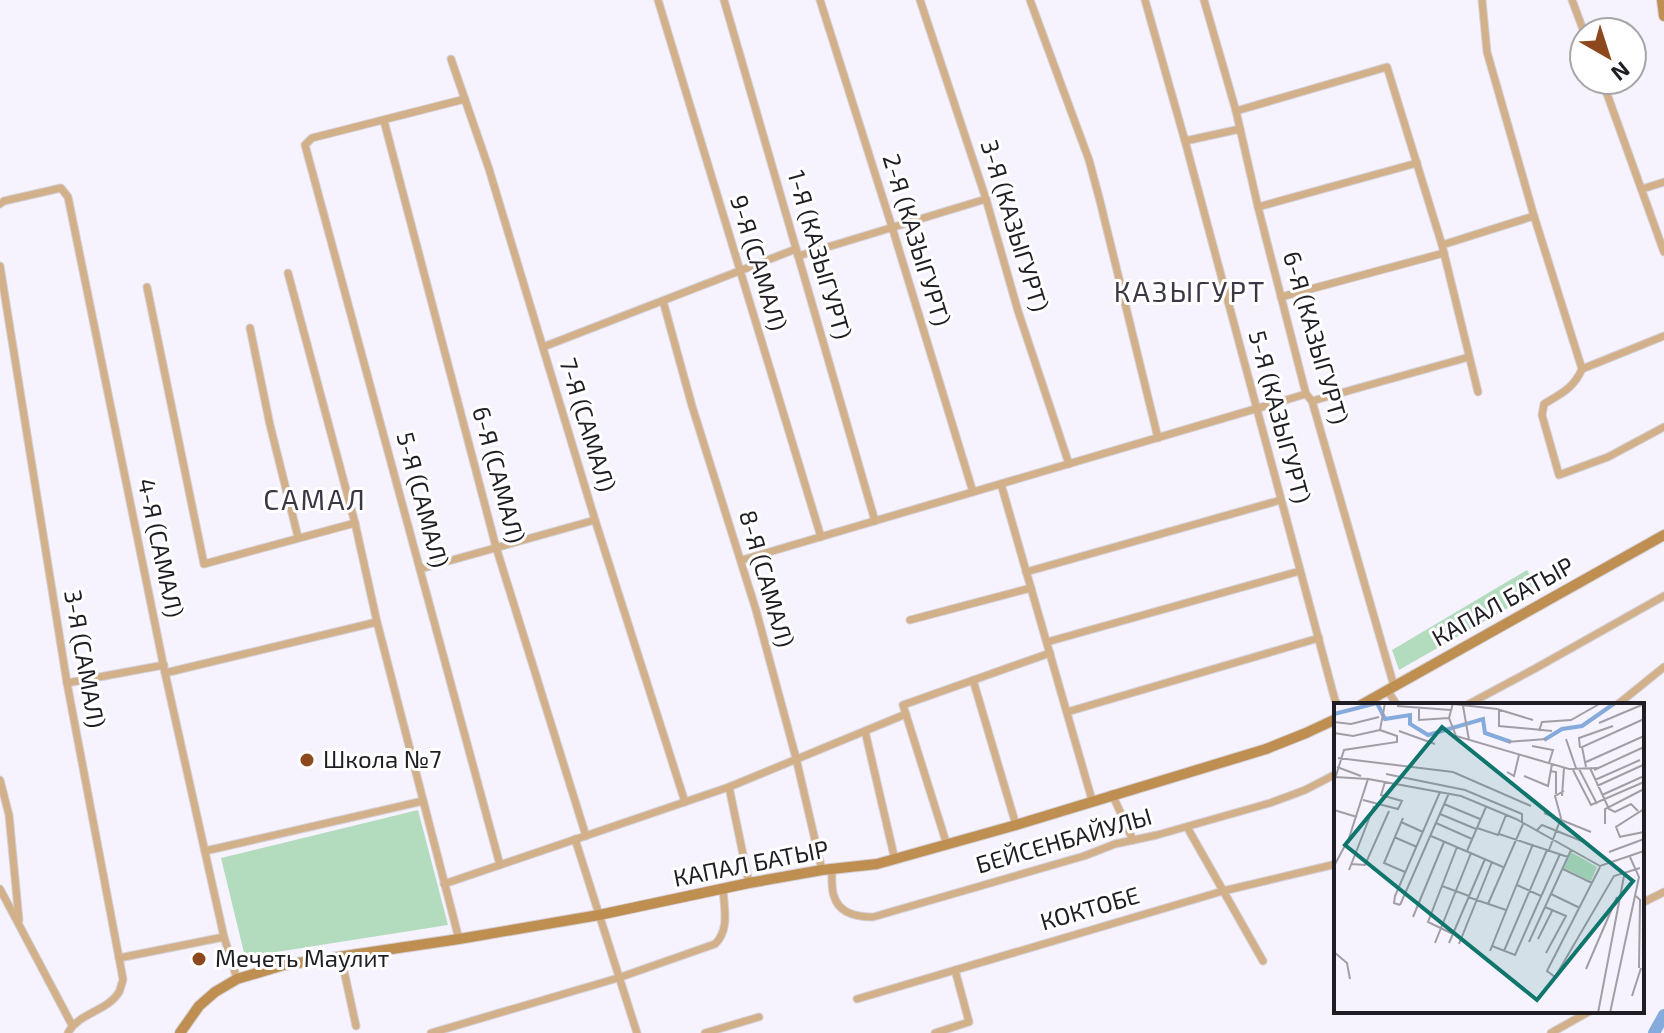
<svg xmlns="http://www.w3.org/2000/svg" width="1664" height="1033" font-family="'Exo 2',sans-serif">
	<rect width="100%" height="100%" fill="#f7f3fe"/>
	<g fill="#b3dcbf">
		<path d="M1527,570l12,20 -140,80 -7,-20z"/>
		<path d="M418,810l30,115 -203,32 -24,-99z"/>
	</g>
	<g fill="none" stroke-linecap="round" stroke-linejoin="round">
		<path stroke="#85abdd" stroke-width="12" d="M1654,1033l10,-18"/>
		<defs>
			<g id="street">
				<path d="M658,0l163,537"/>
				<path d="M724,0l151,521"/>
				<path d="M820,0l72,227 81,265"/>
				<path d="M920,0l66,199 32,112 51,153"/>
				<path d="M1030,0l59,160 11,41 58,237"/>
				<path d="M1145,0l40,141 150,559 3,5"/>
				<path d="M1204,0l32,111 22,96 48,187 6,7 82,285"/>
				<path d="M1482,0l5,52 47,164 48,153"/>
				<path d="M1572,0l12,32"/>
				<path d="M451,59l38,110 106,351 90,282"/>
				<path d="M1602,80l62,172"/>
				<path d="M465,99l-153,39 -7,7 195,720"/>
				<path d="M1236,111l151,-44 55,178 36,147"/>
				<path d="M384,121l112,426 90,289"/>
				<path d="M1185,141l55,-12"/>
				<path d="M1642,189l22,-7"/>
				<path d="M0,204l4,-3 57,-13 7,9 97,476 59,264 13,42"/>
				<path d="M1258,207l159,-44"/>
				<path d="M1442,245l92,-29"/>
				<path d="M798,256l188,-57"/>
				<path d="M0,266l67,417 56,296c0,1 -3,11 -4,13 -11,19 -41,21 -51,41"/>
				<path d="M288,273l67,250 22,99 82,317"/>
				<path d="M147,287l57,277 151,-41"/>
				<path d="M1281,297l163,-44"/>
				<path d="M663,301l29,105 64,204 40,148 26,112"/>
				<path d="M250,328l20,97 28,112"/>
				<path d="M1664,336l-82,33c-9,20 -20,24 -38,35l-2,11 17,60 49,-18 56,-30"/>
				<path d="M543,347l253,-98"/>
				<path d="M1312,401l157,-44"/>
				<path d="M1001,484l91,316"/>
				<path d="M742,560l564,-166"/>
				<path d="M420,569l175,-49"/>
				<path d="M1026,572l255,-72"/>
				<path d="M910,620l121,-32"/>
				<path d="M1047,642l253,-71"/>
				<path d="M165,673l212,-51"/>
				<path d="M973,680l43,145"/>
				<path d="M67,683l97,-18"/>
				<path d="M1387,690l10,15"/>
				<path d="M1467,705l69,-37 128,-72"/>
				<path d="M1617,705l47,-38"/>
				<path d="M1067,712l252,-74"/>
				<path d="M865,731l30,129"/>
				<path d="M0,780l9,35 10,105"/>
				<path d="M729,787l20,96"/>
				<path d="M1112,794l21,46"/>
				<path d="M1187,827l76,134"/>
				<path d="M575,839l62,194"/>
				<path d="M947,845l-44,-140 147,-52"/>
				<path d="M205,851l218,-50"/>
				<path d="M832,869c0,8 -1,20 2,27 5,18 23,21 39,21l211,-61 31,-12 42,-9 113,-32 35,-13 31,-16"/>
				<path d="M444,884l285,-97 177,-73"/>
				<path d="M0,889l72,136"/>
				<path d="M1642,903l22,-11"/>
				<path d="M341,957l15,69"/>
				<path d="M119,958l105,-21"/>
				<path d="M857,999l366,-108 113,-27"/>
				<path d="M431,1033l187,-55 97,-34c15,-14 9,-36 8,-56"/>
				<path d="M705,1033l54,-16"/>
				<path d="M935,1033l34,-11 -14,-52"/>
				<path d="M1551,1033l39,-22"/>
			</g>
			<g id="secondary">
				<path d="M1662,0l2,16"/>
				<path d="M1361,705l303,-170"/>
				<path d="M180,1033l19,-27 16,-14 22,-13 47,-14 175,-26 140,-24 150,-32 73,-13 55,-6 139,-39 250,-76 40,-16 30,-14"/>
			</g>
		</defs>
		<use href="#street" stroke="#d5d1db" stroke-width="9"/>
		<use href="#secondary" stroke="#d5d1db" stroke-width="12"/>
		<use href="#street" stroke="#d2b18a" stroke-width="7"/>
		<use href="#secondary" stroke="#bf8f51" stroke-width="10"/>
	</g>
	<g fill="#8d491d" stroke="#fff" stroke-width="3">
		<circle cx="307" cy="760" r="8"/>
		<circle cx="199" cy="959" r="8"/>
	</g>
	<g text-anchor="middle" stroke-width="6" stroke-linejoin="round" paint-order="stroke">
		<g font-size="24" fill="#201e24" stroke="#fff">
			<text transform="translate(1014 226) rotate(73)" y="8">3-Я (КАЗЫГУРТ)</text>
			<text transform="translate(916 240) rotate(73)" y="8">2-Я (КАЗЫГУРТ)</text>
			<text transform="translate(819 255) rotate(74)" y="8">1-Я (КАЗЫГУРТ)</text>
			<text transform="translate(758 263) rotate(73)" y="8">9-Я (САМАЛ)</text>
			<text transform="translate(1315 338) rotate(74)" y="8">6-Я (КАЗЫГУРТ)</text>
			<text transform="translate(1279 417) rotate(75)" y="8">5-Я (КАЗЫГУРТ)</text>
			<text transform="translate(587 425) rotate(73)" y="8">7-Я (САМАЛ)</text>
			<text transform="translate(498 475) rotate(75)" y="8">6-Я (САМАЛ)</text>
			<text transform="translate(422 500) rotate(75)" y="8">5-Я (САМАЛ)</text>
			<text transform="translate(160 548) rotate(78)" y="8">4-Я (САМАЛ)</text>
			<text transform="translate(766 579) rotate(74)" y="8">8-Я (САМАЛ)</text>
			<text transform="translate(1503 602) rotate(-29)" y="8">КАПАЛ БАТЫР</text>
			<text transform="translate(84 659) rotate(80)" y="8">3-Я (САМАЛ)</text>
			<text transform="translate(1064 841) rotate(-16)" y="8">БЕЙСЕНБАЙУЛЫ</text>
			<text transform="translate(751 864) rotate(-11)" y="8">КАПАЛ БАТЫР</text>
			<text transform="translate(1090 909) rotate(-16)" y="8">КОКТОБЕ</text>
		</g>
		<g font-size="24" fill="#201e24" stroke="#fff" text-anchor="start">
			<text x="323" y="768">Школа №7</text>
			<text x="215" y="967">Мечеть Маулит</text>
		</g>
		<g font-size="28" letter-spacing="2" fill="#3d3644" stroke="#fff">
			<text x="1190" y="302">КАЗЫГУРТ</text>
			<text x="315" y="510">САМАЛ</text>
		</g>
	</g>
	<g transform="translate(1334 703)">
		<rect width="310" height="310" fill="#f7f3fe"/>
		<path d="M237,149l26,15 -6,14 -27,-13z" fill="#b3dcbf"/>
		<path fill="none" stroke="#85abdd" stroke-width="4" d="M0,11l43,-11 8,16 25,-4v9l18,11 55,-16 2,14 26,9M210,37l18,-11 20,-3 33,-23"/>
		<path fill="none" stroke="#a19ea7" stroke-width="2" d="M119,0l-4,15 7,18 113,33 29,-1M119,1l44,5 36,11M63,3l54,4M129,3l6,34M85,5v12l30,-2M165,6v17l53,5M0,19l17,2 28,-7M265,20l45,-19M65,28l36,13M205,28l3,-9 29,-2 30,-17M0,30l19,3 27,-6M232,36l10,29M173,39l39,-3M198,43l21,4 -4,13M246,45l-1,-10 34,-12M4,55l115,14 78,34M252,59l58,-26M3,64l24,9M252,64l-4,-20 62,-28M256,65l19,41 6,3 16,-8 7,7M245,66l18,35M239,67l18,35 53,-23M260,67l50,-23M216,68l6,1v22M173,69l7,4 5,-21M52,71l79,16 57,24v9M190,73l24,10 4,-22M1,74l33,2M261,77l45,-20M0,79l10,-32 53,-8v-6l-17,-6 5,-27M263,83l46,-21M268,92l42,-19M228,93l2,-28M29,97l35,9 4,-8 -21,-6 4,-13M110,101l36,15M0,107l23,7M210,110l47,19M106,111l36,15M69,115l-19,45 21,9M67,119l22,10M102,120l36,16M271,121v-15l39,-20M143,125l21,7 8,-20M203,127l5,-5 47,19M165,131l69,23M97,133l72,31M60,134l23,10M285,134l25,-5M286,134l-4,-10 28,-18M215,147l12,-32 -6,-22 9,-5M133,148l19,-44M275,149l35,-13M18,161l13,1 24,-54M0,163l15,-28 19,-59 93,17 55,23 84,47 44,-15M266,164l-53,104 8,6 59,-101 26,-8M229,166l29,14M15,167l25,-64M183,182l24,11M108,183l27,10M217,191l29,14M302,193l4,4 -1,68M134,194l38,13M154,201l35,-80M66,202l-6,-2 1,-7 45,-104M66,202l49,-112M211,204l21,9 -20,37M79,214l31,-75M119,231l-25,-12 29,-75M204,236l14,-28M195,239l42,-92M101,240l36,-90M115,240l36,-84M125,241l33,-82M158,243l23,9 45,-101M156,248l43,-107M170,248l43,-101M0,249l13,11 3,16M252,266l31,-72M298,293l9,-28M264,310l26,-137M276,310l29,-136 -9,-20"/>
		<path fill="#0f766e" fill-opacity="0.15" stroke="#0f766e" stroke-width="4" d="M108,24l191,154 -96,119 -192,-155z"/>
		<rect width="310" height="310" fill="none" stroke="#201e24" stroke-width="4"/>
	</g>
	<g transform="translate(1608 56) rotate(141)"><circle r="38" fill="#ffffff" stroke="#a6a5a7" stroke-width="2"/>
	<path d="M0-6L14 30L0 20L-14 30Z" fill="#8d491d"/>
	<text y="-12" font-size="22" font-weight="bold" text-anchor="middle" fill="#201e24">N</text>
	</g>
</svg>
